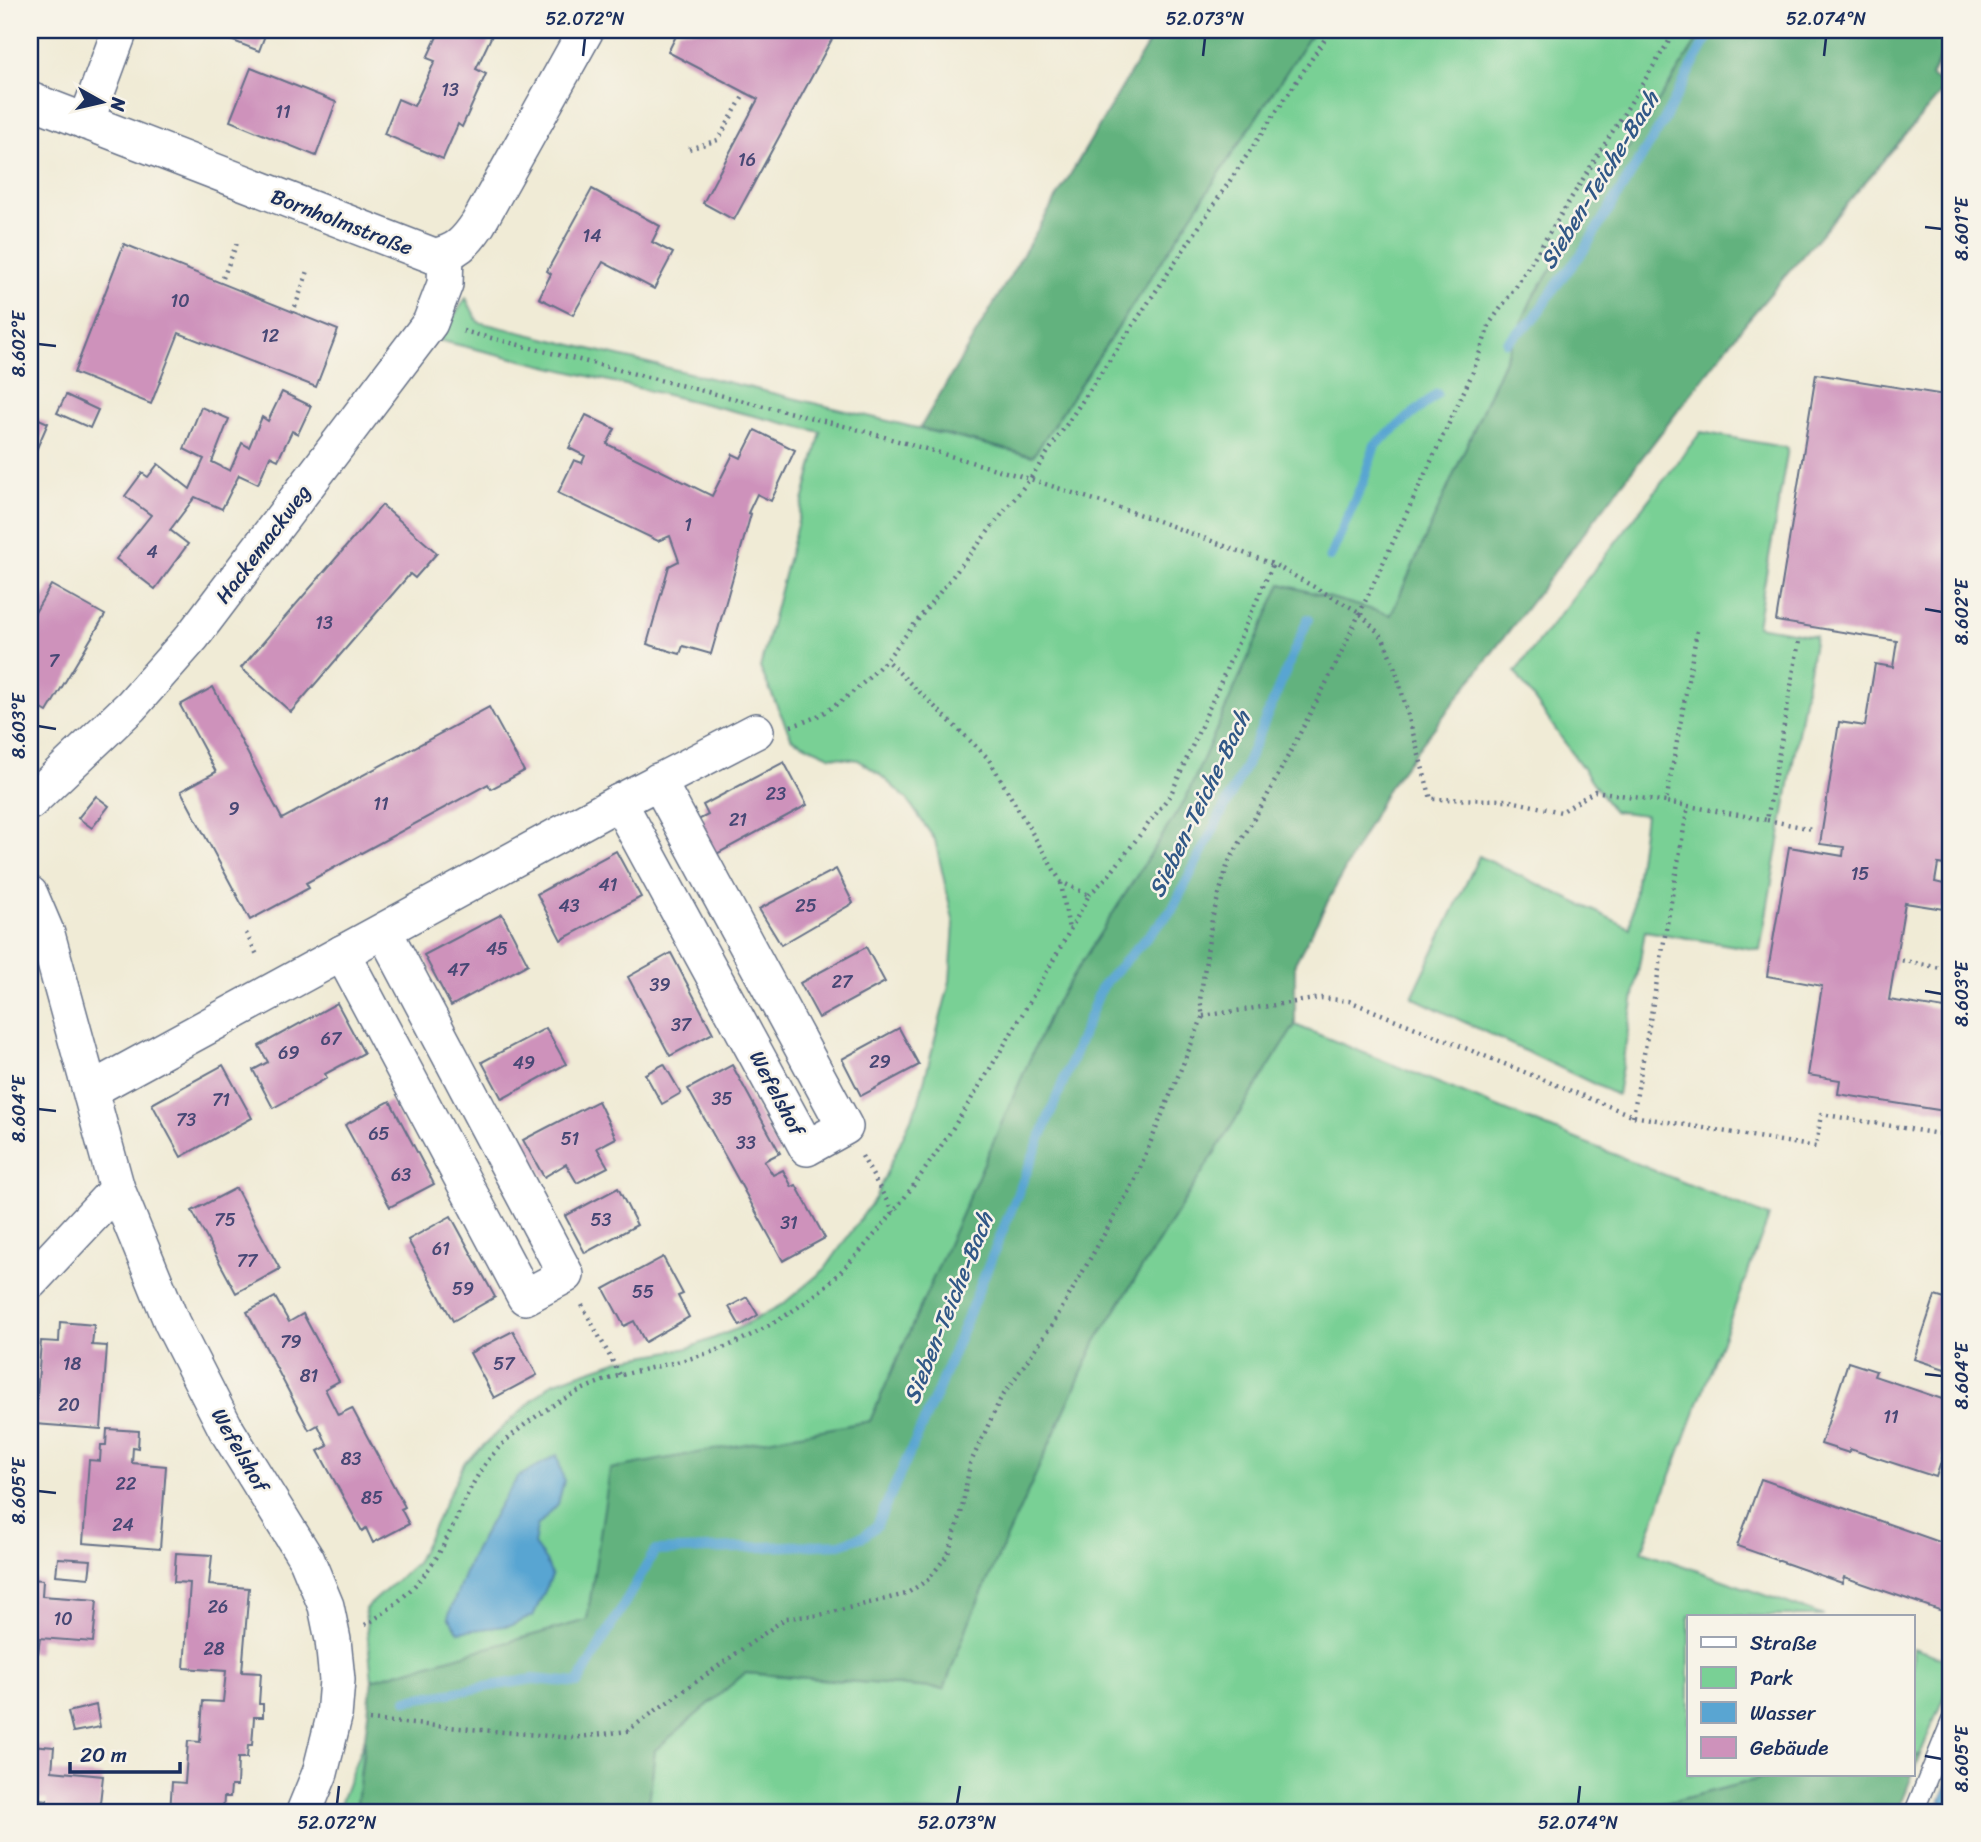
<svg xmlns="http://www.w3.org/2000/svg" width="1981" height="1842" font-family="Sriracha,sans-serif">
	<rect width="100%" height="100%" fill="#f7f3e8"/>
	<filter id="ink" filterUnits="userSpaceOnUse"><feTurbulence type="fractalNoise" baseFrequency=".0143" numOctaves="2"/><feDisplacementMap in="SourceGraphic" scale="14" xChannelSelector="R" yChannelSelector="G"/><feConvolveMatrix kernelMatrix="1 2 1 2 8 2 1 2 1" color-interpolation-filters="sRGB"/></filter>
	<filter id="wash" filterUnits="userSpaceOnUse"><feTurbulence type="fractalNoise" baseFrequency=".00686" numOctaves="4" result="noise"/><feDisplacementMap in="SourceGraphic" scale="28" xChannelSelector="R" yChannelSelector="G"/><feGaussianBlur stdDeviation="1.57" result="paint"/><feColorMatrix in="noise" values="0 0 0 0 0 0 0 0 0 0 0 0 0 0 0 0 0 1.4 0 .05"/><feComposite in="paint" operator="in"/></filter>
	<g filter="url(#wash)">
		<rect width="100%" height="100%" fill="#f0ebd6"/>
		<g fill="#79d095" stroke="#4a807a" stroke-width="2">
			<path d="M1314,30h390l-172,269 -141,316 -110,-31 -96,216 -133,209 -182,413 -259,47 -24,151 -215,60 -7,-71 51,-46 48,-100 88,-80 67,-23 70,-12 50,-20 44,-24 42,-35 50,-71 44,-97 31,-120 4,-57 -19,-84 -28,-41 -29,-26 -20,-13 -28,-4 -38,-17 -32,-71 61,-236 -383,-92 28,-42 12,24 555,134z"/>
			<path d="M1701,432l87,16 -31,178 58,10 -55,314 -115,-19 -28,164 -205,-98 67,-141 151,72 15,-113 -32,-4 -98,-139z"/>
			<path d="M1295,1025l474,192 -127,334 182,65h-135v158h90l-121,31 -2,7h-1008l7,-62 90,-77 199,16 27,-72 125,-276z"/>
			<path d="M1913,1648l38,13v18l-31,76 -7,1z"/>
			<path d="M364,1740l-8,72h-19z"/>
		</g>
		<g fill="#62b27e" stroke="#3e706e" stroke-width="2">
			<path d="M1156,30h158l-281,426 -113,-28z"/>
			<path d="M1704,30h247v7l-20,39 15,11 -199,234 -359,467 -93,175v62l-199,316 -125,276 -27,72 -199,-16 -90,77 -7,62h-292l16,-132 215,-60 23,-151 260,-48 182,-412 133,-209 96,-216 110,31 141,-316z"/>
			<path d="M1920,1755l-22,57h-242l2,-7 121,-31h134v-18z"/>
		</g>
		<g fill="#59a5d2" stroke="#3a6a98" stroke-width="2">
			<path d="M557,1455l7,26 -6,23 -21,22 -3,19 12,16 6,15 -19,40 -21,9 -53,7 -11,-15 23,-60 29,-53 18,-27z"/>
			<path d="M1951,1776v36h-15z"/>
		</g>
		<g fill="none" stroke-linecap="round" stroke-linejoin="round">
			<g stroke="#59a5d2" stroke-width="10">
				<path d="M1507,342l26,-22 22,-33 27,-34 81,-131 41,-79 10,-13"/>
				<path d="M1330,557l33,-75 12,-37 62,-51"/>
				<path d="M407,1700l126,-21 45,4 77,-132 185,-7 24,-8 13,-11 59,-130 166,-409 70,-76 73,-143 63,-148"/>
			</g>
		</g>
		<g id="blocks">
			<g fill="#ce92bb">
				<path d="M205,30h62l-8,21z"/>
				<path d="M440,30l54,1 -18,38 10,5 -24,53 -4,-3 -15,35 -59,-25 14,-35 16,7 21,-45 -8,-3z"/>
				<path d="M679,30h158l-103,190 -31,-17 55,-104 -90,-47z"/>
				<path d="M251,68l85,34 -20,54 -86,-35z"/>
				<path d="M592,189l68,37 -8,16 21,11 -19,36 -51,-27 -30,53 -34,-17 12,-24 -4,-3z"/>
				<path d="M124,244l214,86 -22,57 -137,-54 -28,71 -77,-31z"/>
				<path d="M1816,374l135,22v470l-13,-2 -3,18 13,3 -4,24 -39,-6 -16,97 62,10v102l-113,-18 2,-14 -32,-5 14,-89 -55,-10 22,-129 54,9 1,-9 -24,-3 19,-122 26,4 10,-62 18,3 4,-26 -121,-20z"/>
				<path d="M282,392l29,14 -13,28 -6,-3 -14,29 -8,-4 -12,28 -19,-9 -17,34 -27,-12 -25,33 18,14 -33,45 -39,-30 35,-44 -26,-19 17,-23 6,4 10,-13 32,25 14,-30 -20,-10 17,-42 28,12 -17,43 18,9 12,-28 7,4 13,-30 6,4z"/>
				<path d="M66,395l32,15 -8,18 -33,-15z"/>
				<path d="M30,415l18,8 -18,41z"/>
				<path d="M586,415l29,14 -8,15 105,52 21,-42 8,4 14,-28 40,20 -24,51 -14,-7 -9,19 3,1 -40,140 -28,-8 -3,8 -33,-10 22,-78 10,-5 -9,-25 -12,5 -100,-48 16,-33 8,3 3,-7 -16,-8z"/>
				<path d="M382,505l55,48 -22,25 -5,-4 -119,138 -50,-44z"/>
				<path d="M51,585l54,30 -58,97 -17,-10v-81z"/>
				<path d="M213,687l69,132 207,-112 35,64 -33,18 -3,-5 -182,99 3,5 -59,32 -69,-129 35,-19 -36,-67z"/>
				<path d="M784,762l23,43 -94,51 -19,-34 14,-7 -5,-10z"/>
				<path d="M96,796l13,10 -17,22 -14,-10z"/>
				<path d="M616,851l25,46 -80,43 -24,-46z"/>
				<path d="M836,869l17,34 -72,42 -22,-36z"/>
				<path d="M502,914l26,50 -77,42 -27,-51z"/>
				<path d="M866,947l19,35 -66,36 -19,-35z"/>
				<path d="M671,953l42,80 -43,23 -42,-79z"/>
				<path d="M337,1003l27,50 -39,21 2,4 -54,30 -20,-38 15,-8 -9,-16z"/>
				<path d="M546,1028l20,36 -64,35 -20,-37z"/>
				<path d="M899,1028l20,37 -58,31 -19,-37z"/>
				<path d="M664,1064l17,29 -19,11 -17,-30z"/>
				<path d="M223,1065l29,53 -71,39 -29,-53z"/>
				<path d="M732,1065l48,88 -16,8 9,14 10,-5 9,17 4,-2 29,53 -42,23 -95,-172z"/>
				<path d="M390,1101l44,83 -44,23 -45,-82z"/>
				<path d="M598,1101l18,37 -19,10 11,19 -31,16 -11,-19 -22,13 -21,-37z"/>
				<path d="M236,1188l44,81 -44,24 -44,-82z"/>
				<path d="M618,1188l19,37 -52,28 -20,-37z"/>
				<path d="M451,1216l44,81 -42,24 -45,-81z"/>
				<path d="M663,1257l20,37 -5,2 11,21 -44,25 -11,-21 -10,5 -20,-37z"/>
				<path d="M1935,1296l16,5v70l-37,-12z"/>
				<path d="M275,1297l14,25 14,-8 36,67 -14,8 13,26 14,-7 53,99 -4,2 8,15 -36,19 -7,-15 -4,3 -44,-80 10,-5 -10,-21 -9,5 -62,-118z"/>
				<path d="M747,1297l11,18 -18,11 -11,-19z"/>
				<path d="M60,1322l34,3 -2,20 15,1 -6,83 -66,-5 6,-83 18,1z"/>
				<path d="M513,1331l24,44 -43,23 -24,-45z"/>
				<path d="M1848,1362l28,9 -2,5 77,26v30l-15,45 -86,-28 -1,4 -28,-9z"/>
				<path d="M107,1429l32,2 -1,17 -5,-1 -1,16 34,3 -6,83 -77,-6 6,-83 11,1 1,-16h5z"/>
				<path d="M1761,1479l190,67v59l-3,8 -104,-36 -2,6 -105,-37z"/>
				<path d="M176,1553l36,2 -3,30 40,3 -7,84 19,1 -2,31h4v13h-9l-2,28h-4l-1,13h-9l-1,28h-6l-1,11h-6l-1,15h-53l2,-30 13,1 3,-42 12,1 3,-41 20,1 3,-31 -42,-3 6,-85 -16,-1z"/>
				<path d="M58,1558l33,2 -2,18 -33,-3z"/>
				<path d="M30,1579l13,1 -1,16 55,4 -4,42 -53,-4 -2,15 -8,-1z"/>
				<path d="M96,1705l4,22 -27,5 -5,-20z"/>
				<path d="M30,1745l24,2 -2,24 51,5 -4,36h-53l1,-12 -17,-2z"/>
			</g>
		</g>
	</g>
	<g filter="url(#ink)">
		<use href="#blocks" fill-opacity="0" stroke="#667188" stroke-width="2"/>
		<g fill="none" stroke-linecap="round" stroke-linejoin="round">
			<defs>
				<path id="service" d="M1914,1812l37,-91"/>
				<g id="minor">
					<path d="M30,100l404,156c22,-3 32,-14 44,-32l108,-194"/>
					<path d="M86,122l34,-92"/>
					<path d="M30,802l101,-96 61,-69 238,-314 15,-39 1,-30"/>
					<path d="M619,802l188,346 38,-21 -187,-346"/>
					<path d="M30,894l17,40 70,255 55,134 54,106 81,131 19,46 7,34 4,40 -3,37 -14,56 -16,39"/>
					<path d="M342,953l183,344 41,-22 -182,-344"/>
					<path d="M91,1090l528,-288 137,-71"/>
					<path d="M30,1282l87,-93"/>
				</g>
			</defs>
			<use href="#service" stroke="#667188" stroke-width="21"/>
			<use href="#minor" stroke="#667188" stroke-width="38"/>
			<g stroke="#667188" stroke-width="4.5" stroke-dasharray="2 5" stroke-linecap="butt">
				<path d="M689,149l29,-9 27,-47"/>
				<path d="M223,278l14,-35"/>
				<path d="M295,307l13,-36"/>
				<path d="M463,331l397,99 170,49 120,39 123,46 86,48 24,26 13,33 35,128 75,1 55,12 34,-21 71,11"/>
				<path d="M1950,337l1,1"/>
				<path d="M1697,631l-31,171 101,18 32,-179"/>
				<path d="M791,726c37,-9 70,-39 95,-66l144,-181 301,-449"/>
				<path d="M1767,820l45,9"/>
				<path d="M1061,883l8,47"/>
				<path d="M1089,895l21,-21 61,-80 102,-230"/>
				<path d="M246,933l12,24"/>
				<path d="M1895,959l56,11"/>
				<path d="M1203,1016l118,-18 28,3 284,115 183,31 5,-33 130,22"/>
				<path d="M1633,1116l55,-310"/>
				<path d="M862,1156l32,58"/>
				<path d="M582,1305l38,70"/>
				<path d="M365,1625c32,-19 61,-46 78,-79 21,-41 31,-78 67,-109 32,-28 71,-51 112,-62 41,-11 85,-17 123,-37 30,-15 60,-33 85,-56 64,-61 112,-135 158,-210 35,-58 69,-117 101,-177l-28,-13 -73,-124 -102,-98"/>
				<path d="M369,1720l203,18 55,-7 159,-113 34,-3 86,-21 23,-15 19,-25 13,-40 9,-50 30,-64 54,-78 80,-140 69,-166 -3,-16 12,-81 16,-56 37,-63 67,-128 141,-300 17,-49 25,-35 161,-258"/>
			</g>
			<use href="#service" stroke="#fff" stroke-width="18"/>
			<use href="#minor" stroke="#fff" stroke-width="35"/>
		</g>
	</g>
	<path fill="none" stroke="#1b2f5e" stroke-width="2.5" d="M583,56l2,-18M1203,56l2,-18M1824,56l2,-18M1925,227l17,2M38,344l18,2M1925,609l17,3M38,726l18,3M1925,991l17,3M38,1109l18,2M1925,1374l17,2M38,1491l18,2M1925,1756l17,3M337,1804l2,-18M957,1804l3,-18M1578,1804l2,-18"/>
	<g text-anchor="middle" stroke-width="5" stroke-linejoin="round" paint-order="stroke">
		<g font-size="18" fill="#484875">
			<text x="450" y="96">13</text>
			<text x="283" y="118">11</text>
			<text x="747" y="166">16</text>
			<text x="592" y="242">14</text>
			<text x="180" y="307">10</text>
			<text x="270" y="342">12</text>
			<text x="688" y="531">1</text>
			<text x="152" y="558">4</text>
			<text x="324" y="629">13</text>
			<text x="54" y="667">7</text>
			<text x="776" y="800">23</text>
			<text x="381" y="810">11</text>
			<text x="234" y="815">9</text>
			<text x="738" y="826">21</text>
			<text x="1860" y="880">15</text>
			<text x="608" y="891">41</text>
			<text x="569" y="912">43</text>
			<text x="806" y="912">25</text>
			<text x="497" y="955">45</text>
			<text x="458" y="976">47</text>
			<text x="842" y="988">27</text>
			<text x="660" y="991">39</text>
			<text x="681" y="1031">37</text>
			<text x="331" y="1045">67</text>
			<text x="289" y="1059">69</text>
			<text x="880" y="1068">29</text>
			<text x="524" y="1069">49</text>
			<text x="722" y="1105">35</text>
			<text x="221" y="1106">71</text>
			<text x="186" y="1126">73</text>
			<text x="379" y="1140">65</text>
			<text x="570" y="1145">51</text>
			<text x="746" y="1149">33</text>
			<text x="401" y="1181">63</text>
			<text x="225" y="1226">75</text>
			<text x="601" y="1226">53</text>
			<text x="789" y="1229">31</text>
			<text x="441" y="1255">61</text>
			<text x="247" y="1267">77</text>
			<text x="463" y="1295">59</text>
			<text x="643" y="1298">55</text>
			<text x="291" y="1348">79</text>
			<text x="72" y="1370">18</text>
			<text x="504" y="1370">57</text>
			<text x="309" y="1382">81</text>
			<text x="69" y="1411">20</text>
			<text x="1891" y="1423">11</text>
			<text x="351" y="1465">83</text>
			<text x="126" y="1490">22</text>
			<text x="372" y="1504">85</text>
			<text x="123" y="1531">24</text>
			<text x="218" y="1613">26</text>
			<text x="63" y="1625">10</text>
			<text x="214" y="1655">28</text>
		</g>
		<g font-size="21" fill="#1b2f5e" stroke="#f7f3e8">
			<text transform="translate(342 222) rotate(21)" y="7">Bornholmstraße</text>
			<text transform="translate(263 544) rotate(-53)" y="7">Hackemackweg</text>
			<text transform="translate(777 1093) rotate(62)" y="7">Wefelshof</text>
			<text transform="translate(240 1450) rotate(60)" y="7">Wefelshof</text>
		</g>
		<g font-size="23" font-style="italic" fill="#315887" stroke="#f7f3e8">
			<text transform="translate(1599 180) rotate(-58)" y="8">Sieben-Teiche-Bach</text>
			<text transform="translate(1199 804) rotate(-64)" y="8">Sieben-Teiche-Bach</text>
			<text transform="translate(948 1308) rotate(-68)" y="8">Sieben-Teiche-Bach</text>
		</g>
	</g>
	<rect width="1981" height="1842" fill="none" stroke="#f7f3e8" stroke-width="77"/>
	<rect x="1687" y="1615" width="228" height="161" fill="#f7f3e8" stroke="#9fa5b1" stroke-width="2"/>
	<rect x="1701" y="1637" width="35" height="10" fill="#ffffff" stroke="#9fa5b1" stroke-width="2"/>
	<text x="1750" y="1650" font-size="21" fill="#1b2f5e">Straße</text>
	<rect x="1701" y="1667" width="35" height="21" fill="#79d095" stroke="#9fa5b1" stroke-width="2"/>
	<text x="1750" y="1685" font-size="21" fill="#1b2f5e">Park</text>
	<rect x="1701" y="1702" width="35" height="21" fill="#59a5d2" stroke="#9fa5b1" stroke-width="2"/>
	<text x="1750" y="1720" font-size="21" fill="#1b2f5e">Wasser</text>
	<rect x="1701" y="1737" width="35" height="21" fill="#ce92bb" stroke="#9fa5b1" stroke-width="2"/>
	<text x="1750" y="1755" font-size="21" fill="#1b2f5e">Gebäude</text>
	<g transform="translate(102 102) rotate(98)" stroke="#f7f3e8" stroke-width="5" paint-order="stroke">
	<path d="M0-5L12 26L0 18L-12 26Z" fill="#1b2f5e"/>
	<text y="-10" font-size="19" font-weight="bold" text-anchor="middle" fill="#1b2f5e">N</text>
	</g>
	<path d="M70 1762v10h110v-10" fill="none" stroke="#1b2f5e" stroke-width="3.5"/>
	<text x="80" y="1762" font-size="21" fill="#1b2f5e" stroke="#f7f3e8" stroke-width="5" paint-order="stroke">20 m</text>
	<rect x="38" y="38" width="1904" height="1766" fill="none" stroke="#1b2f5e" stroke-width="2.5"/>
	<g font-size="18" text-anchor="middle" fill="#1b2f5e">
		<text x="585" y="25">52.072°N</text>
		<text x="1205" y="25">52.073°N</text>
		<text x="1826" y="25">52.074°N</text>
		<text transform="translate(1962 229) rotate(-90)" y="6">8.601°E</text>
		<text transform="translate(19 344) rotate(-90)" y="6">8.602°E</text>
		<text transform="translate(1962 612) rotate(-90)" y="6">8.602°E</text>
		<text transform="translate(19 726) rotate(-90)" y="6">8.603°E</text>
		<text transform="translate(1962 994) rotate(-90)" y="6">8.603°E</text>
		<text transform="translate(19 1109) rotate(-90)" y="6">8.604°E</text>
		<text transform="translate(1962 1376) rotate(-90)" y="6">8.604°E</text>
		<text transform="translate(19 1491) rotate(-90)" y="6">8.605°E</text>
		<text transform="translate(1962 1759) rotate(-90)" y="6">8.605°E</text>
		<text x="337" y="1829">52.072°N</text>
		<text x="957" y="1829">52.073°N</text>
		<text x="1578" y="1829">52.074°N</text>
	</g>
</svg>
